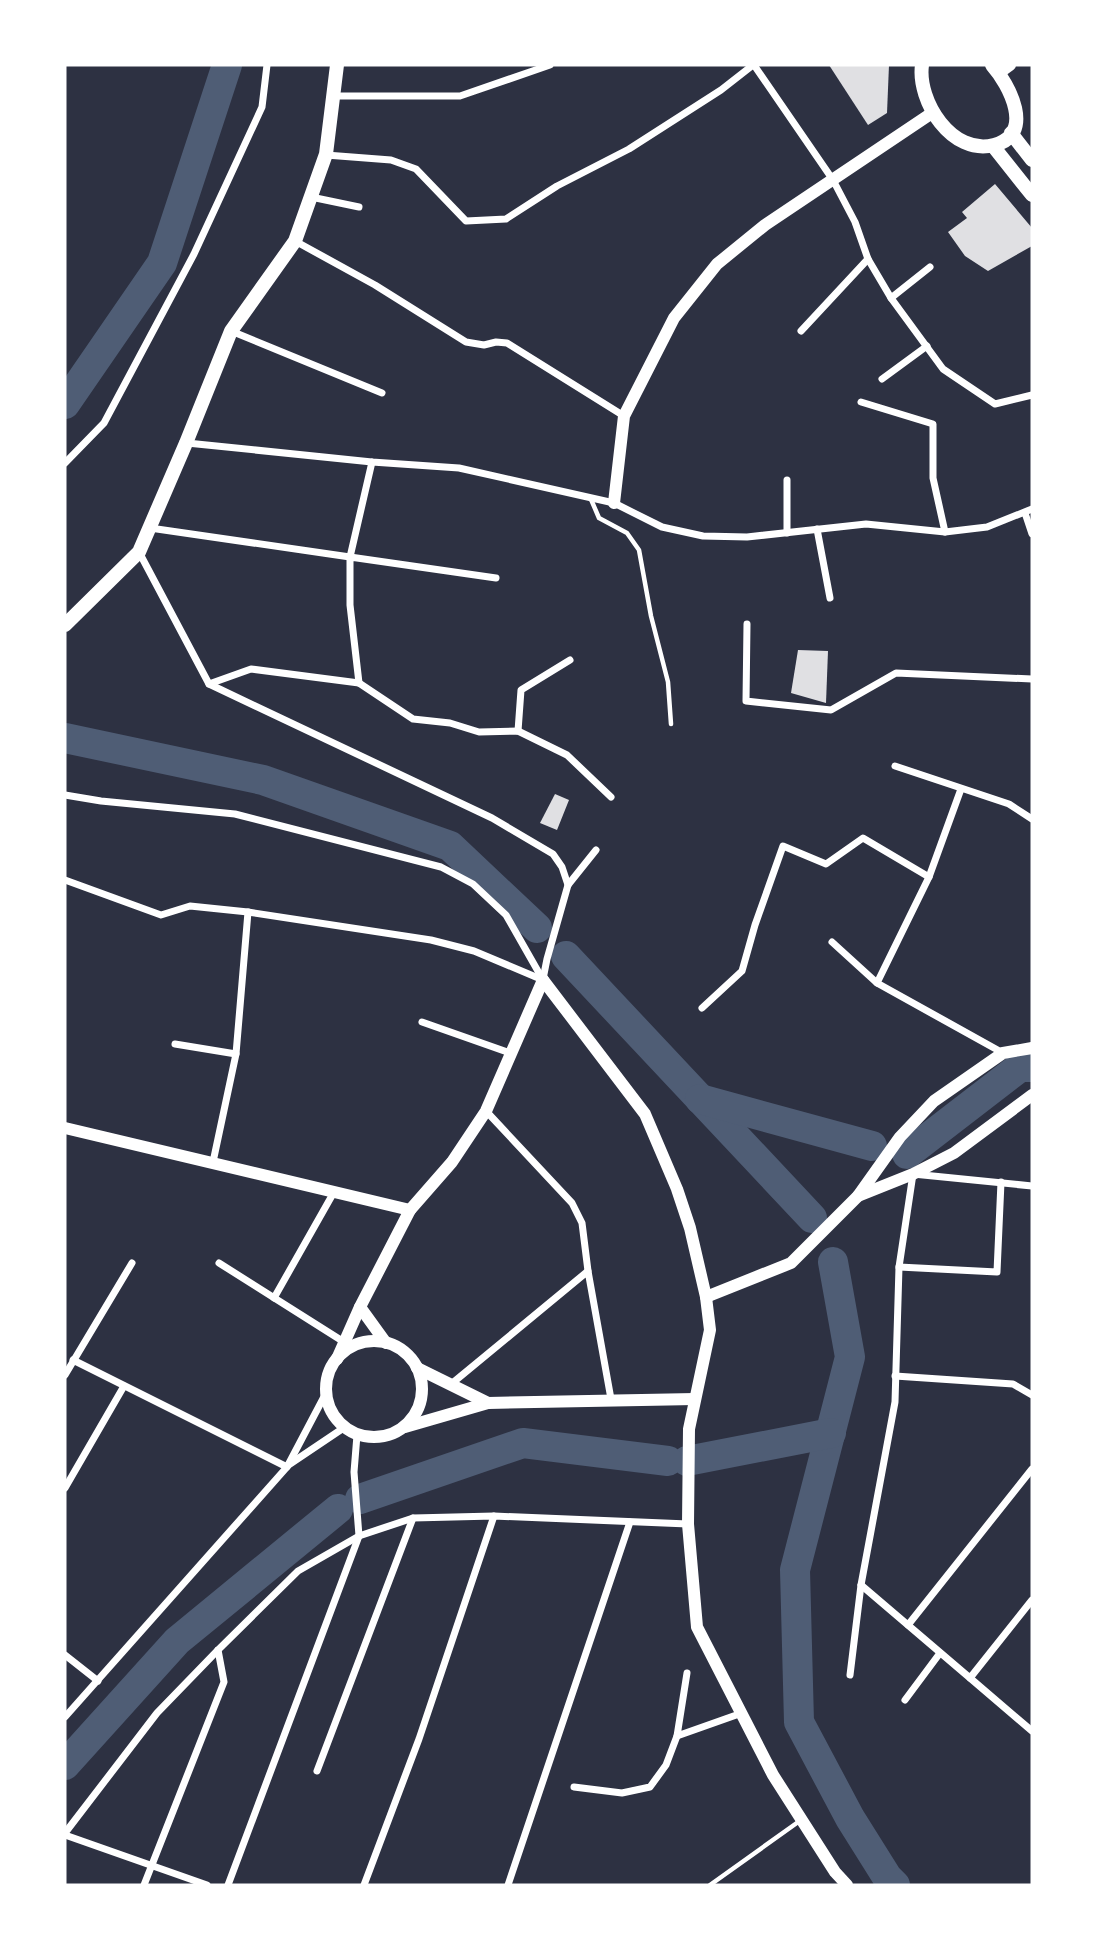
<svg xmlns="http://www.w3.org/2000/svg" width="1097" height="1950" font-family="Quicksand,sans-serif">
	<rect width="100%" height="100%" fill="#2d3142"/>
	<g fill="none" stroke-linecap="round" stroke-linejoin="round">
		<g stroke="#4f5d75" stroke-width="30">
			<path d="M65,404l97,-141 65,-198"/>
			<path d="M65,738l198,42 187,66 87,82"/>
			<path d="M566,956l246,262"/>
			<path d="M700,1099l172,47"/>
			<path d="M907,1154l113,-87h12"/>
			<path d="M833,1262l17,95 -55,213 4,152 51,96 37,59 8,8"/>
			<path d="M687,1461l144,-28"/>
			<path d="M360,1499l163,-56 145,18"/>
			<path d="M65,1765l112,-124 161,-132"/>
		</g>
	</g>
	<g fill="#e0e0e3">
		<path d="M829,65h60l-2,48 -19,12z"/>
		<path d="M995,184l37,44v18l-44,25 -23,-15 -17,-24 19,-14 -5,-6z"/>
		<path d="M798,650l30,1 -2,52 -35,-10z"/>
		<path d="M555,794l14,6 -12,30 -17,-7z"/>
	</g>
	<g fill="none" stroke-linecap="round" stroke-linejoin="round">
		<g stroke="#fff" stroke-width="4.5">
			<path d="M590,497l9,21 28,15 12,17 12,66 17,66 3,42"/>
			<path d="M710,1885l91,-65"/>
		</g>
		<g stroke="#fff" stroke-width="7">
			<path d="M754,65l79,115 22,42 13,37 23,39 52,71 52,35 37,-9"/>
			<path d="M334,96h126l90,-31"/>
			<path d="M326,155l65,5 25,9 50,52 40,-2 51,-33 72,-37 92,-59 32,-25"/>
			<path d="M311,197l48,10"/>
			<path d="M295,241l80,44 91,57 18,3 12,-3 11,1 117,73"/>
			<path d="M891,298l39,-31"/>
			<path d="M231,331l151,62"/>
			<path d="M801,331l67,-72"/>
			<path d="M882,379l45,-33"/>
			<path d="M861,402l72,22v54l12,54"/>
			<path d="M187,443l185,19 87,6 155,35 48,24 41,9 44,1 119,-13 79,8 42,-5 45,-18"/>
			<path d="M65,463l39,-40 90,-169 68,-147 5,-42"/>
			<path d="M787,480v53"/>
			<path d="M1025,513l7,21"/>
			<path d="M150,528l200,29 22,-95"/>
			<path d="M817,529l13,69"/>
			<path d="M139,552l70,132 283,134 61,36 9,13 6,18"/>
			<path d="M747,624l-1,77 85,9 65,-37 136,6"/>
			<path d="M359,683l54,36 37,4 29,9 39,-1 49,24 44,42"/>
			<path d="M209,684l42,-15 108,14 -9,-78v-48l146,21"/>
			<path d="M518,731l3,-41 49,-30"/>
			<path d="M895,766l114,38 23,15"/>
			<path d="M961,789l-32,88 -52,106 126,70"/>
			<path d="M65,795l36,6 134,13 206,53 32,17 33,31 37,65"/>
			<path d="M65,880l96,35 29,-9 58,6 183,28 43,11 69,29"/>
			<path d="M832,942l45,41"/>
			<path d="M543,979l4,-20 21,-74 28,-35"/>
			<path d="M702,1008l40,-37 13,-46 28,-79 43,18 37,-26 66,39"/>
			<path d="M422,1022l88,31"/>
			<path d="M175,1044l61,10"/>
			<path d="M486,1111l86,92 10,20 6,48"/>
			<path d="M213,1162l23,-108 12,-142"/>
			<path d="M219,1263l125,79"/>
			<path d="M899,1267l98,5 4,-90"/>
			<path d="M274,1298l60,-106"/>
			<path d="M73,1360l214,107"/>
			<path d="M65,1375l67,-112"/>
			<path d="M895,1376l118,8 19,11"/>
			<path d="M450,1385l138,-114 23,128"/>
			<path d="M287,1466l58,-39"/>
			<path d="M65,1488l59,-102"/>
			<path d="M861,1585l109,93 62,-78"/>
			<path d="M908,1625l124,-156"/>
			<path d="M65,1655l33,26"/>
			<path d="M687,1673l-10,63 65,-23"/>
			<path d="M850,1675l11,-90 34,-183 4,-135 14,-93 119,12"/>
			<path d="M970,1678l62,53"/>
			<path d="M905,1700l35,-47"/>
			<path d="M65,1717l222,-250 39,-74"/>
			<path d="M317,1771l96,-253"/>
			<path d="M574,1787l48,6 28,-6 16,-22 11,-29"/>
			<path d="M65,1833l92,-120 61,-63 80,-79 61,-35 54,-18 81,-2 194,8"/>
			<path d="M65,1835l142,50"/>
			<path d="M144,1885l80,-203 -6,-32"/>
			<path d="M228,1885l131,-349 -5,-64 3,-37"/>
			<path d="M364,1885l55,-146 75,-223"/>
			<path d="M508,1885l122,-363"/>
		</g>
		<path stroke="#fff" stroke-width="12" d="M410,1210l42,-48 34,-51 57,-131"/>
		<g stroke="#fff" stroke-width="12">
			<path d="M999,73l11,-8"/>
			<path d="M614,503l10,-87 50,-98 43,-54 48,-39 167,-112"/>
			<path d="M543,980l102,134 32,75 13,39 16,69 4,33 -21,99 -1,95 9,103 76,148 62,97 12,13"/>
			<path d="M65,1128l345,82 -50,97 -23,52"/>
			<path d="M858,1196l55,-22 41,-21 78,-58"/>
			<path d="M706,1297l85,-34 67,-67 42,-59 34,-36 69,-48 29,-5"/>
			<path d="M360,1307l26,36"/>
			<circle cx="374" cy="1389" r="48"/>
			<path d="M417,1368l71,35"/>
			<path d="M405,1427l83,-24 207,-4"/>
		</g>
		<g stroke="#fff" stroke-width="14">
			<path d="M922,65c-5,36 30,91 72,80 42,-10 15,-61 -2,-80"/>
			<path d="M1011,133l21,27"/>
			<path d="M993,146l39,49"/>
			<path d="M65,625l74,-73 47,-109 45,-112 64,-90 31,-87 11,-89"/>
		</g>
	</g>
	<rect width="1097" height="1950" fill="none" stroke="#ffffff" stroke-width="133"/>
</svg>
